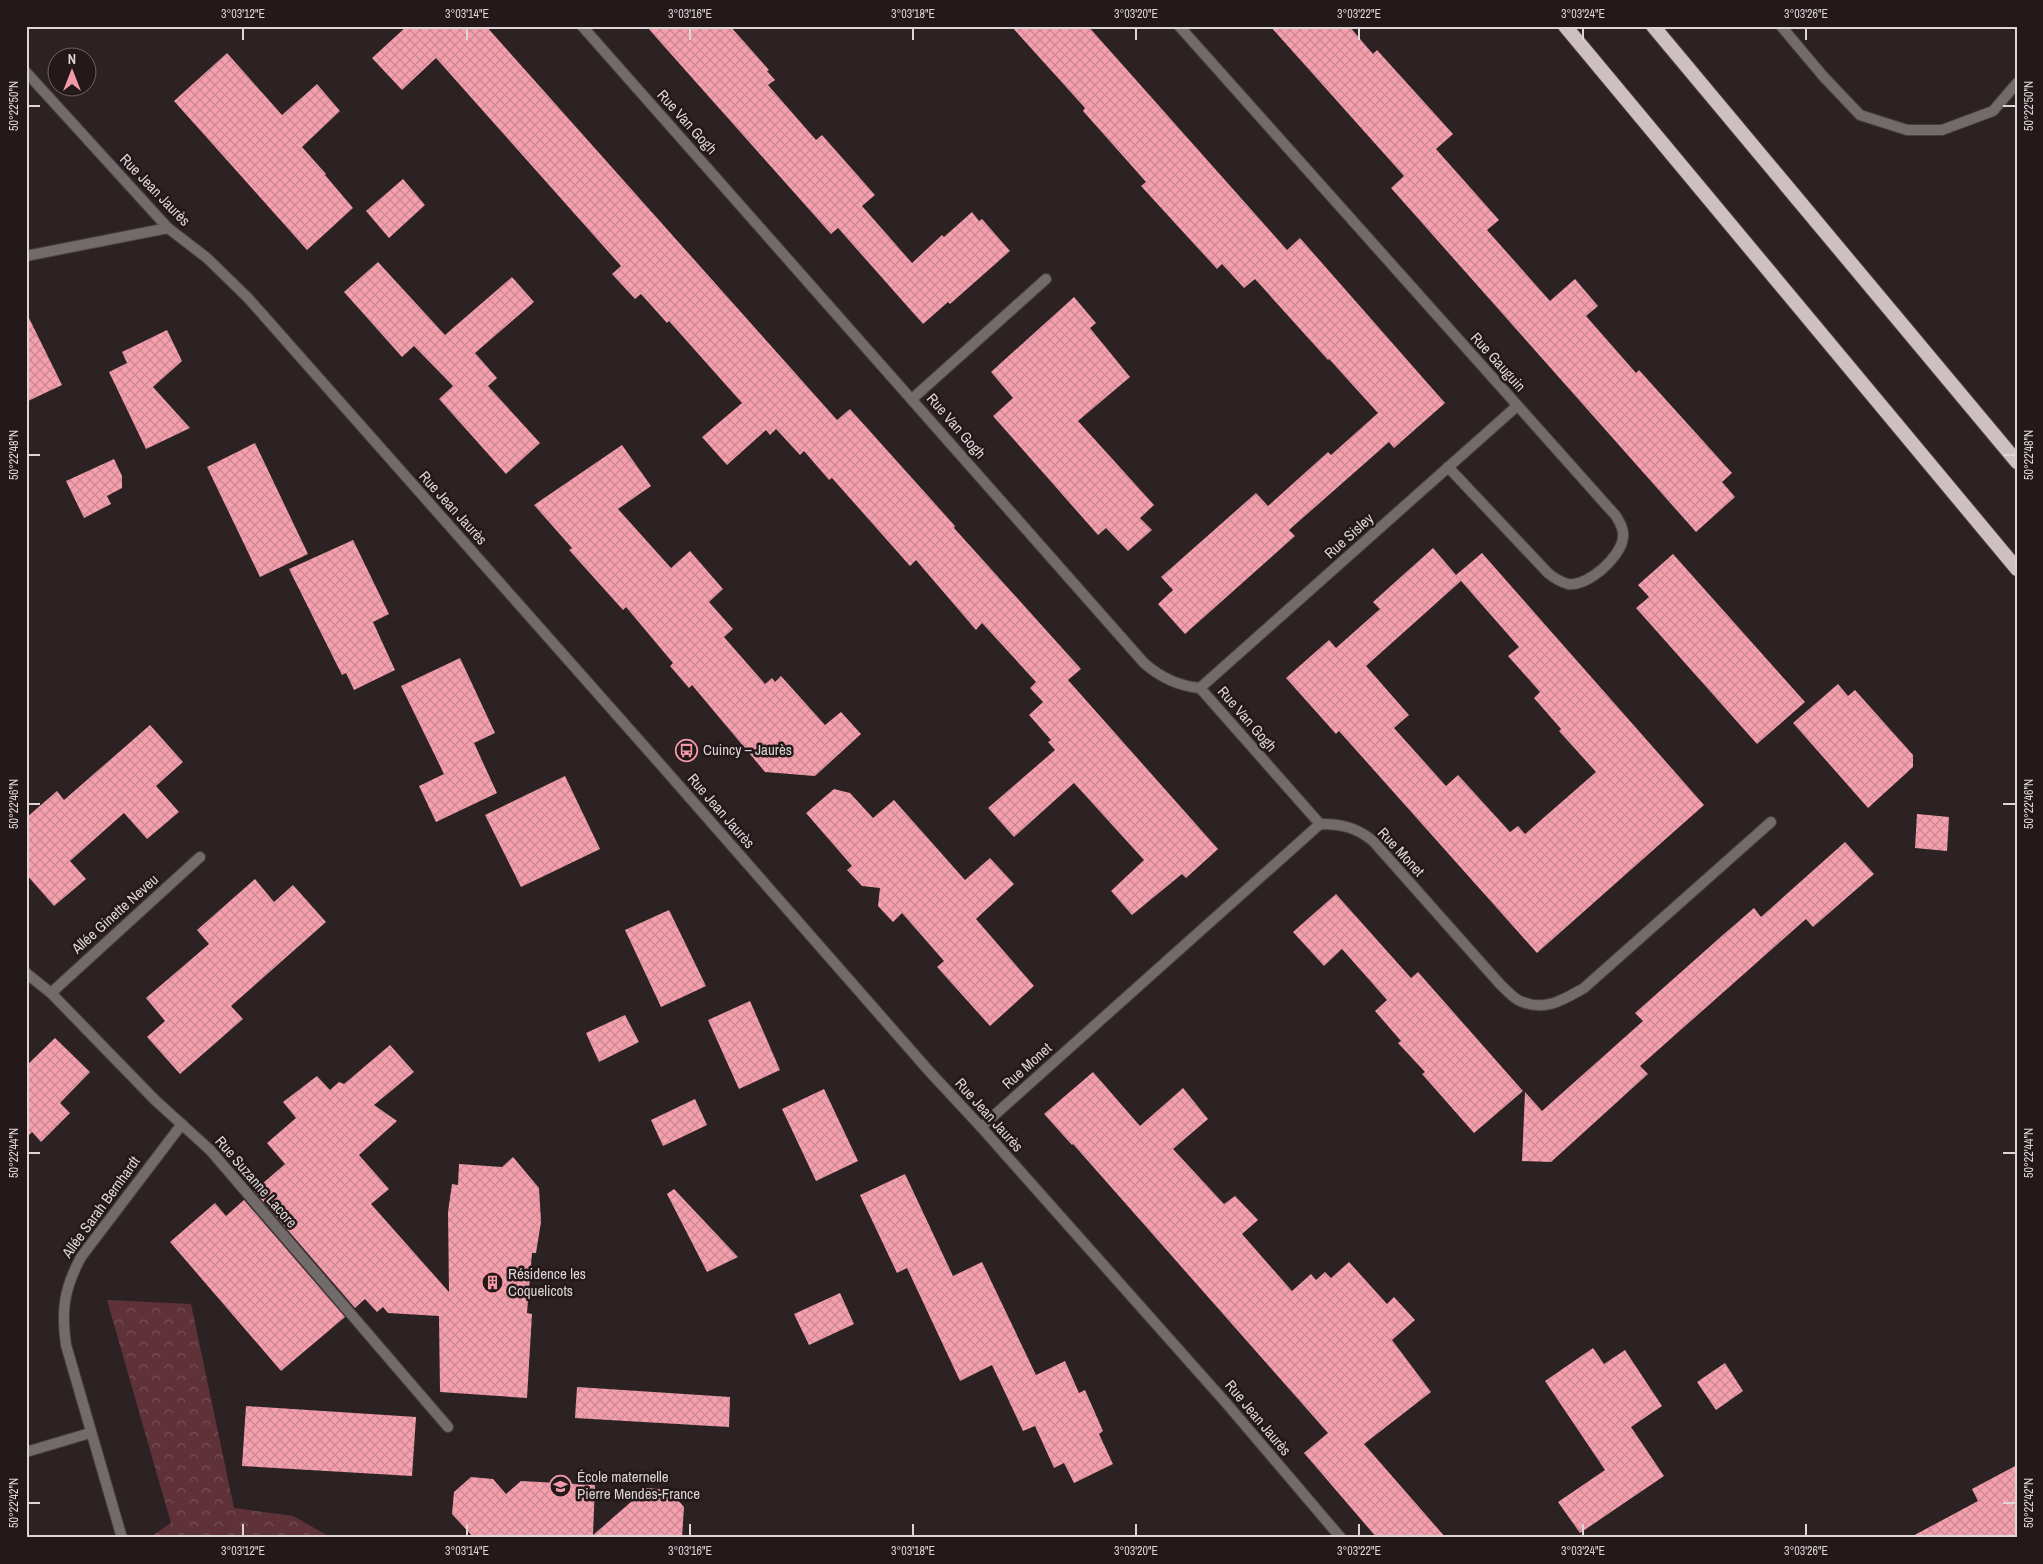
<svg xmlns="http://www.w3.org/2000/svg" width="2043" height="1564" font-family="'Archivo Narrow',sans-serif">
	<defs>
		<pattern id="park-crowns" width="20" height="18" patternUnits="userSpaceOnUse" patternTransform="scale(1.25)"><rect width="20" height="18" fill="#5f323a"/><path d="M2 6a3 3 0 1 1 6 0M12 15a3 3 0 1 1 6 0" fill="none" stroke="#764f56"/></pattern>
		<pattern id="building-cross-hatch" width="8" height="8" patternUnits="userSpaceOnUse" patternTransform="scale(1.25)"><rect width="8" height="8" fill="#f69fad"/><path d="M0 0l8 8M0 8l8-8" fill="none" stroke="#c98792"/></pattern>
	</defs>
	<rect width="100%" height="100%" fill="#2d2223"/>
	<path fill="url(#park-crowns)" d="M107,1300l84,4 43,204 59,8 39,22h-183l22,-15z"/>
	<g fill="url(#building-cross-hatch)" fill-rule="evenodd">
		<path d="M407,26h79l351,394 13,-11 105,117 -1,2 127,141 -13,11 150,169 -32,29 -4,-4 -50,41 -21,-24 33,-31 -70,-77 -60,54 -26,-29 67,-58 -7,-8 3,-2 -22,-25 14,-13 -13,-14 6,-6 -54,-59 -6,7 -60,-70 -6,6 -78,-88 -3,2 -25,-29 -4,4 -24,-26 -6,6 -4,-5 -39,35 -25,-28 40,-34 -73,-82 -2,2 -26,-29 -6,5 -23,-25 9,-8 -185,-208 -34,32 -30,-32z"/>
		<path d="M646,26h84l39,44 -2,1 8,9 -7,5 48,55 6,-5 53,60 -13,11 50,57 30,-28 2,2 28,-25 7,9 3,-2 28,32 -60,53 -2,-2 -25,22 -85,-96 -7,6z"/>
		<path d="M1011,26h77l199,224 13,-12 145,165 -51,45 -5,-6 -100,88 6,6 -110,98 -27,-30 15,-14 -12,-13 95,-84 12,13 60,-54 3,3 47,-42 -49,-54 -1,1 -73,-81 -11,9 -22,-24 -5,5 -76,-83 5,-4 -63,-71 2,-3z"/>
		<path d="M1270,26h79l24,28 4,-4 76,84 -17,15 63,71 -12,10 63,71 25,-22 23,27 -12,10 50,57 3,-3 93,103 -10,9 13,15 -39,35 -305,-344 13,-12z"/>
		<path d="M227,53l55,62 35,-31 23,27 -38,36 24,27 -1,1 28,33 -46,42 -133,-149z"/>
		<path d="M403,179l22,26 -36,33 -23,-27z"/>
		<path d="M378,262l67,73 67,-58 22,25 -59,51 22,25 -9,8 52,57 -34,31 -67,-75 14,-13 -39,-40 -12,11 -58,-65z"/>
		<path d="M1074,297l22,26 -6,5 40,49 -52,44 76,84 -14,13 12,12 -24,21 -22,-23 -8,7 -105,-119 20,-18 -22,-26z"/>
		<path d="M26,312l36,73 -36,17z"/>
		<path d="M167,330l15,31 -29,26 37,41 -44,21 -37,-77 18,-9 -5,-11z"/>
		<path d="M255,443l53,111 -48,23 -53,-110z"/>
		<path d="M622,445l29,41 -33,23 53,59 19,-17 33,38 -14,13 24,27 -9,8 41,47 7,-6 3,4 6,-6 44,49 16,-13 20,22 -46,42 -50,-4 -73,-87 -3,3 -19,-22 3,-3 -47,-56 -3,3 -54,-60 3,-2 -38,-43z"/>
		<path d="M114,459l8,17v12l-15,8 4,8 -27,14 -18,-37z"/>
		<path d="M353,540l36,74 -16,8 22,48 -41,20 -8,-17 -4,2 -53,-106z"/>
		<path d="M1433,548l23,27 26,-22 222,252 -167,148 -198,-222 -3,3 -50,-56 43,-38 7,8 44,-39 -7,-7zM1461,581l58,66 -11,9 32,36 -6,6 27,31 -2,2 37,41 -71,62 -7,-8 -8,6 -52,-57 -12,11 -52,-58 15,-13 -43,-49z"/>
		<path d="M1673,554l132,148 -48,42 -121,-136 13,-11 -11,-12z"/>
		<path d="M460,658l35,75 -21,10 23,50 -61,29 -17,-36 25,-12 -43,-88z"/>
		<path d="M1838,684l10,12 7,-6 58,65v12l-45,41 -75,-85z"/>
		<path d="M150,725l33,37 -27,24 23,26 -32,27 -23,-26 -54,48 16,18 -32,27 -28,-32v-56l31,-27 7,9z"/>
		<path d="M565,776l35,73 -79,38 -36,-72z"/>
		<path d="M834,789l16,4 23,25 21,-18 71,80 25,-22 24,26 -38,35 58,67 -44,40 -53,-59 7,-6 -42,-48 -9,9 -15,-16 2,-18 -18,-2 -15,-16 5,-4 -46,-53z"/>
		<path d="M1917,814l32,3 -2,34 -32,-3z"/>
		<path d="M1845,842l29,32 -61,53 -7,-8 -166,147 8,8 -97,88 -29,-1 3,-69 17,19 101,-90 -8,-8 89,-79 30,-26 7,9z"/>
		<path d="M255,879l19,23 19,-17 33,37 -95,84 12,13 -63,55 -33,-37 18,-16 -19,-23 63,-54 -12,-14z"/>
		<path d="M1336,894l75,84 7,-6 105,119 -49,42 -52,-59 3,-2 -27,-29 3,-2 -26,-30 12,-11 -45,-51 -18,17 -31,-34z"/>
		<path d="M669,910l37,76 -45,21 -36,-77z"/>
		<path d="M750,1001l30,69 -41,19 -31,-69z"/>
		<path d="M625,1015l14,27 -40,20 -13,-29z"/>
		<path d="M55,1038l35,34 -30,31 10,10 -29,29 -9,-10 -6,6v-72z"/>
		<path d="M390,1045l24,27 -40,33 23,16 -38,34 30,34 -18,15 78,88 -1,-80 4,-28 6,1 1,-21 43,3 11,-10 26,31 2,34 -5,31h-4l-5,60 5,1 -5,84 -87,-6 -1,-76 -51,-3 -5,-6 -6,5 -12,-13 -10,9 -101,-117 31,-27 -18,-21 29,-25 -13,-16 34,-26 13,14 9,-8 5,2z"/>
		<path d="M1093,1072l47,54 43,-38 25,31 -35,30 51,55 11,-8 23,24 -16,14 50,57 19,-17 5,6 9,-8 6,6 18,-16 38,42 7,-7 21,23 -23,20 39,52 -67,52 82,94h-69l-73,-85 24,-20 -255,-289 -1,1 -28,-31z"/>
		<path d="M824,1089l34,72 -42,20 -34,-72z"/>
		<path d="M695,1099l12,26 -44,21 -12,-26z"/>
		<path d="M905,1174l48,102 29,-14 54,113 29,-14 14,32 6,-3 18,41 -4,3 14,30 -39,19 -10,-20 -10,5 -19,-42 -12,5 -31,-66 -32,16 -53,-113 -10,5 -37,-78z"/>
		<path d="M674,1189l64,68 -31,15 -40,-78z"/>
		<path d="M244,1200l101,117 -64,54 -111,-129 45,-39 11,13z"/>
		<path d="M840,1293l14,31 -45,21 -15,-31z"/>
		<path d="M1593,1348l11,16 21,-14 37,56 -31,21 33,49 -84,57 -22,-31 47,-32 -60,-89z"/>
		<path d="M1725,1363l18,28 -27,19 -19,-28z"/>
		<path d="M577,1387l153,10 -1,30 -154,-9z"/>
		<path d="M246,1406l170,11 -4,59 -170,-10z"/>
		<path d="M2017,1465v73h-108l69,-37 -6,-12z"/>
		<path d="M471,1477l22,2 13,15 15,-13 74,4 -2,50 54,-47 22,2 15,17 -2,31h-208l-22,-24 2,-22z"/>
	</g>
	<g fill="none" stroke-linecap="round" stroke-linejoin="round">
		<defs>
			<g id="service">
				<path d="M1781,26l42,50 37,39 47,15h35l51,-19 24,-28"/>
				<path d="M912,399l134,-120"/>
			</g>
			<g id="minor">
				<path d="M582,26l562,637c17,15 34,23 56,25l120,136"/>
				<path d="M1179,26l437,490c4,7 8,13 7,21 -1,19 -35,50 -55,47 -7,-2 -14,-6 -20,-11l-100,-106"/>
				<path d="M26,72l142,156 39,30 41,40 413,467 268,306 52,56 246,277 114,134"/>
				<path d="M26,256l142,-28"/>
				<path d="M1200,688l317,-282"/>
				<path d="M26,973l25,20 104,107 55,50 238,277"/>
				<path d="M51,993l149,-136"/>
				<path d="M981,1127l339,-303c21,0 36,3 53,17l126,142c6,6 14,15 21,18 25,11 43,-1 64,-13l187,-166"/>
				<path d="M26,1452l64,-19"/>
				<path d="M122,1538l-56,-193c-5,-35 -2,-56 15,-88l101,-133"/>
			</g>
			<g id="trunk">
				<path d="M1565,26l452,543"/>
				<path d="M1653,26l364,436"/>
			</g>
		</defs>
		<use href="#service" stroke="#493f40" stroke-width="12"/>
		<use href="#minor" stroke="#493f40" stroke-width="12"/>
		<use href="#trunk" stroke="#493f40" stroke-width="16"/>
		<use href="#service" stroke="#716b6c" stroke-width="10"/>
		<use href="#minor" stroke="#716b6c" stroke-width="10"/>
		<use href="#trunk" stroke="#cec0c2" stroke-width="14"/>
	</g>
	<path fill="none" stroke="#ddd5d6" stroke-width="2" d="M243,28v12M467,28v12M690,28v12M913,28v12M1136,28v12M1359,28v12M1583,28v12M1806,28v12M28,106h12M2003,106h13M28,455h12M2003,455h13M28,804h12M2003,804h13M28,1153h12M2003,1153h13M28,1503h12M2003,1503h13M243,1524v12M467,1524v12M690,1524v12M913,1524v12M1136,1524v12M1359,1524v12M1583,1524v12M1806,1524v12"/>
	<defs>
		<symbol id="bus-ring" viewBox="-11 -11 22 22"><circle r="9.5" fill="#23181a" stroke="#f39aa8" stroke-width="1.5"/><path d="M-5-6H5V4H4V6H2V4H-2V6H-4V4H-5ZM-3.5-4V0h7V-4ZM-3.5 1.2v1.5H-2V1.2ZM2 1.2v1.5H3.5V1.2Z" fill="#f39aa8"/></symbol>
		<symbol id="building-ring" viewBox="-11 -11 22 22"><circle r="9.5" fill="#23181a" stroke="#f39aa8" stroke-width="1.5"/><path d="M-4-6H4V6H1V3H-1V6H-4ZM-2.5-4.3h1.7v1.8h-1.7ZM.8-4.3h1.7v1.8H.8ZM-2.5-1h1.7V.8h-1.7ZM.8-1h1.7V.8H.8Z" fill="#f39aa8"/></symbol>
		<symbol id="school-ring" viewBox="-11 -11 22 22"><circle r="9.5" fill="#23181a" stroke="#f39aa8" stroke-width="1.5"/><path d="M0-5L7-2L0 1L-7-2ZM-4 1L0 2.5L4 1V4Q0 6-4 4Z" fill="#f39aa8"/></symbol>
	</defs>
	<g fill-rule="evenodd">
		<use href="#bus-ring" x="674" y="738" width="25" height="25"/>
		<use href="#building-ring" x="480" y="1270" width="25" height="25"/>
		<use href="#school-ring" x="548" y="1474" width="25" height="25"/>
	</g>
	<g text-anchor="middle" stroke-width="5" stroke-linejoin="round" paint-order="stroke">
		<g font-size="15" fill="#ddd5d6" stroke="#23181a">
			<text transform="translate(687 122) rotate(48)" y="5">Rue Van Gogh</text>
			<text transform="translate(155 190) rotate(46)" y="5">Rue Jean Jaurès</text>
			<text transform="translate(1498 362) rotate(48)" y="5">Rue Gauguin</text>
			<text transform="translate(956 426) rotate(49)" y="5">Rue Van Gogh</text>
			<text transform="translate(453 508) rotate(48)" y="5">Rue Jean Jaurès</text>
			<text transform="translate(1349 536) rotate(-42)" y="5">Rue Sisley</text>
			<text transform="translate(1247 719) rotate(49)" y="5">Rue Van Gogh</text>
			<text transform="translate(721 811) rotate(49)" y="5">Rue Jean Jaurès</text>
			<text transform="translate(1401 852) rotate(47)" y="5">Rue Monet</text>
			<text transform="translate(115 914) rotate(-42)" y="5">Allée Ginette Neveu</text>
			<text transform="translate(1027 1066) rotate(-42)" y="5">Rue Monet</text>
			<text transform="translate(989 1115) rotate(48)" y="5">Rue Jean Jaurès</text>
			<text transform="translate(256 1182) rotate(49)" y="5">Rue Suzanne Lacore</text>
			<text transform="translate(101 1207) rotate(-54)" y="5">Allée Sarah Bernhardt</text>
			<text transform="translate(1258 1418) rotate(50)" y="5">Rue Jean Jaurès</text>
		</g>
		<g font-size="15" fill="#ddd5d6" stroke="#23181a" text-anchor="start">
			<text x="703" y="755">Cuincy – Jaurès</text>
			<text x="508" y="1279">Résidence les<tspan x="508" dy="17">Coquelicots</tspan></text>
			<text x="577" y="1482">École maternelle<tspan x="577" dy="17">Pierre Mendes-France</tspan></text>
		</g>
	</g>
	<rect width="2043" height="1564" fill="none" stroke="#23181a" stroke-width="55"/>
	<g transform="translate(72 72)"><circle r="24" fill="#23181a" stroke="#6d6465"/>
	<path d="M0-4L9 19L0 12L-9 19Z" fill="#f39aa8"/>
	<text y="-8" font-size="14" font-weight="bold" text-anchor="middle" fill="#ddd5d6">N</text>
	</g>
	<rect x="28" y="28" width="1988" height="1508" fill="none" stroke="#ddd5d6" stroke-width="2"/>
	<g font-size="12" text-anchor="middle" fill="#ddd5d6">
		<text x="243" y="18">3°03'12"E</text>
		<text x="467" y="18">3°03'14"E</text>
		<text x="690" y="18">3°03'16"E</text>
		<text x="913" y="18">3°03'18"E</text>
		<text x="1136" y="18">3°03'20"E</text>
		<text x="1359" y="18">3°03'22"E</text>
		<text x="1583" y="18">3°03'24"E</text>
		<text x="1806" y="18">3°03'26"E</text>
		<text transform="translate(14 106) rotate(-90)" y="4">50°22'50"N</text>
		<text transform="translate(2029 106) rotate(-90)" y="4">50°22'50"N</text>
		<text transform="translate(14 455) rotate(-90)" y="4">50°22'48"N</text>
		<text transform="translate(2029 455) rotate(-90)" y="4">50°22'48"N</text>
		<text transform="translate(14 804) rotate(-90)" y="4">50°22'46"N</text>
		<text transform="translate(2029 804) rotate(-90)" y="4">50°22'46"N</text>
		<text transform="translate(14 1153) rotate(-90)" y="4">50°22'44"N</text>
		<text transform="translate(2029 1153) rotate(-90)" y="4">50°22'44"N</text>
		<text transform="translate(14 1503) rotate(-90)" y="4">50°22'42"N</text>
		<text transform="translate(2029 1503) rotate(-90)" y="4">50°22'42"N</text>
		<text x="243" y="1555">3°03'12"E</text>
		<text x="467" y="1555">3°03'14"E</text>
		<text x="690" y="1555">3°03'16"E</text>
		<text x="913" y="1555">3°03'18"E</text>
		<text x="1136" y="1555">3°03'20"E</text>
		<text x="1359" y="1555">3°03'22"E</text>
		<text x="1583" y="1555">3°03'24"E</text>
		<text x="1806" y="1555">3°03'26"E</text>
	</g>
</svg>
